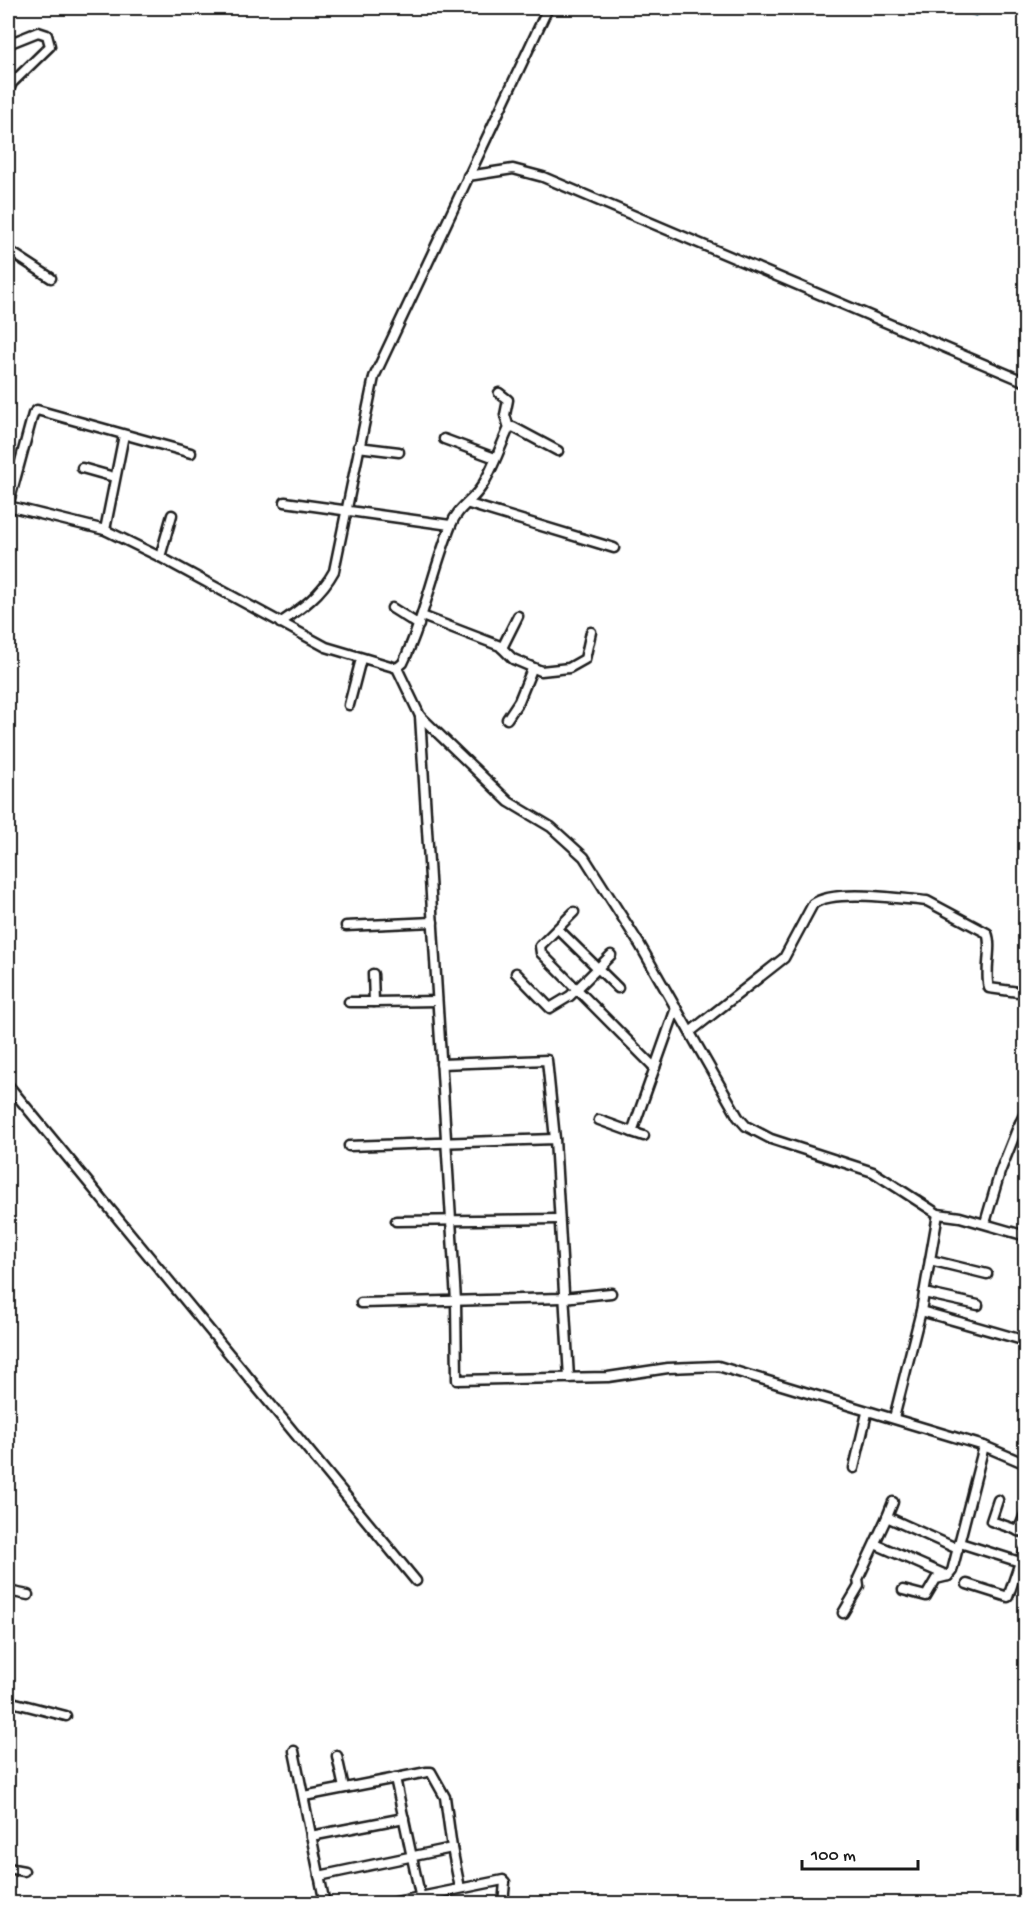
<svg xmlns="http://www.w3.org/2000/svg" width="1033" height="1911" font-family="'Gochi Hand',sans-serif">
	<rect width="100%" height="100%" fill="#fff"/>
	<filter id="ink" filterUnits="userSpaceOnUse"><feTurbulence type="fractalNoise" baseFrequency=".0167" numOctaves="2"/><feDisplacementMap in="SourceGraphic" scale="12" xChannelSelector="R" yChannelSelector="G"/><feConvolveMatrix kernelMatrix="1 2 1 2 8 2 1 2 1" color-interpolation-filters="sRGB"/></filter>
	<g filter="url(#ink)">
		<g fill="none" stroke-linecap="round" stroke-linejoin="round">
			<path stroke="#588392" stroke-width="2" d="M954,8l22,8 14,-8"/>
			<defs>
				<g id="minor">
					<path d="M8,44l30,-12 9,3 3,11 -38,37 -4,9"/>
					<path d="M468,176l45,-7 30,8 483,205"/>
					<path d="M8,250l43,28"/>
					<path d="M499,393l9,7 -3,15 4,13"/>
					<path d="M444,439l51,19"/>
					<path d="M358,447l41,5"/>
					<path d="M82,468l32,9"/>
					<path d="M285,502l165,23"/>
					<path d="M469,504l145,44"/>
					<path d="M8,506l97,24 55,27 166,90 71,21 23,48 89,86 42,25 33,30 56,88 98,172 8,9 25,13 102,33 65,42 22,3 66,19"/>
					<path d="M8,506l25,-92 4,-4 154,43"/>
					<path d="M105,530l19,-95"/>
					<path d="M160,557l12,-42"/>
					<path d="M392,608l27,17"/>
					<path d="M422,616l78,30 13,13 28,12 28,-3 16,-9 6,-27"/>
					<path d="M280,623c22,-15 41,-28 54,-52l40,-194 174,-369"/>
					<path d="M502,648l16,-32"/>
					<path d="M397,668l6,-5c21,-44 30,-93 48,-138 7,-18 21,-23 31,-39 11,-17 18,-39 27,-58l4,-1 45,24"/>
					<path d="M349,705l12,-46"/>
					<path d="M420,716l36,585 1,79 151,-3 60,-9 50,-2 266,80 42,18"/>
					<path d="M507,719l12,-18 13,-32"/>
					<path d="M574,912l-34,34 1,7 114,115"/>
					<path d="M346,926l87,-4"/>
					<path d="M558,929l60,59"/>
					<path d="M516,973l34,35 20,-12 41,-41"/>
					<path d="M349,1002h25l-1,-28"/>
					<path d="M374,1002l63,-1"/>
					<path d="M690,1032l94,-74 29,-54c21,-16 88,-5 114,-3l60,32c6,14 -3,37 2,55l37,5"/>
					<path d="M441,1064l106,-4 8,79"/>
					<path d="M8,1085l408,496"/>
					<path d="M599,1120l33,12 44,-124"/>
					<path d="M1020,1123l6,-12"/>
					<path d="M632,1132l12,4"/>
					<path d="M349,1146l206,-7 14,239"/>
					<path d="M396,1221l163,-2"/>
					<path d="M985,1223l15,-51 18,-45 2,-4 6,3"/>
					<path d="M930,1260l57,14"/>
					<path d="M924,1293l54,12"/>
					<path d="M361,1303l202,-5 48,-5"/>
					<path d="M921,1311l105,30"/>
					<path d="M894,1418l27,-107 17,-97"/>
					<path d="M854,1468l13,-55"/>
					<path d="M998,1500l-7,21 35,12"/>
					<path d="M887,1517l6,-15"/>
					<path d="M1018,1531l8,-19"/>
					<path d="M960,1543l60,19 6,-13"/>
					<path d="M875,1544l73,32"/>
					<path d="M967,1584l41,13 12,-35"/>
					<path d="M903,1590l23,6 10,-17 12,-3 4,-5 32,-125"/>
					<path d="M8,1591l20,4"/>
					<path d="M843,1613l16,-27 -1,-7 29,-62 71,32"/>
					<path d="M8,1701l58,15"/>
					<path d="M294,1751l31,153"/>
					<path d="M337,1756l7,32"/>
					<path d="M395,1778l27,126"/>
					<path d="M304,1796l123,-24h4l14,25 7,51 -133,28"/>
					<path d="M311,1836l93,-18"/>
					<path d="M452,1848l8,40"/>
					<path d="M8,1868l16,3"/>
					<path d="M386,1904l117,-24 2,2 -2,22"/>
				</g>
			</defs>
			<use href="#minor" stroke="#1c1c1c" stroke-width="13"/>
			<use href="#minor" stroke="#fff" stroke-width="8"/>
		</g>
	</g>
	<rect width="1033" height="1911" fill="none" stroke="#fff" stroke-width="30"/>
	<rect x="15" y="15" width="1003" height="1881" fill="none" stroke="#1c1c1c" stroke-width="2" filter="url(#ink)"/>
	<path d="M802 1860v9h116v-9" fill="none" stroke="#1c1c1c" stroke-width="3"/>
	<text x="811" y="1860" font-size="18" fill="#1c1c1c" stroke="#ffffff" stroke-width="4.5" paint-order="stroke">100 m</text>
</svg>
